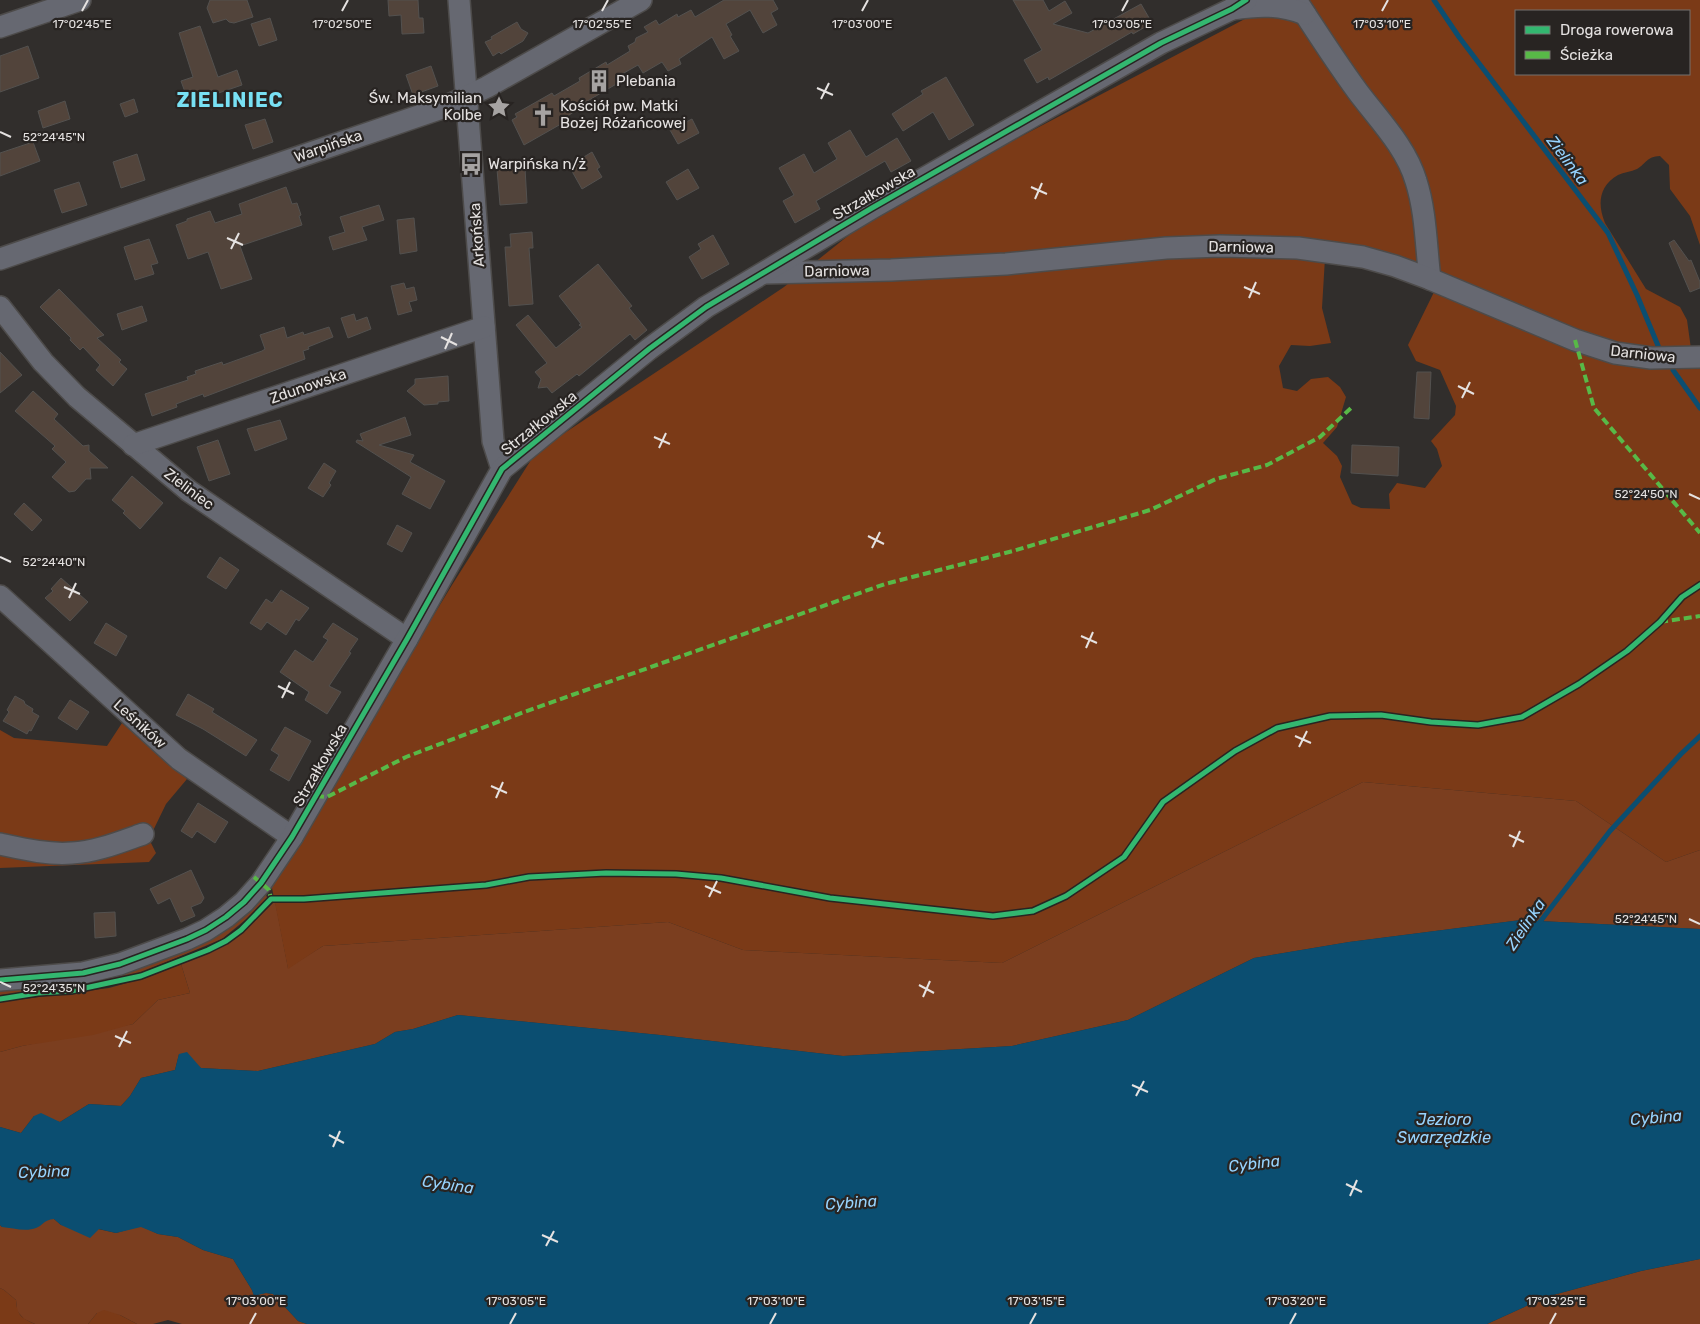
<svg xmlns="http://www.w3.org/2000/svg" width="1700" height="1324" font-family="Rubik,sans-serif">
	<rect width="100%" height="100%" fill="#312e2c"/>
	<g fill="#7b3e1f">
		<path d="M1363,782l213,19 90,61 34,-12v79l-179,-9 -172,22 -95,16 -126,62 -116,26 -169,10 -183,-21 -202,-20 -45,14 -18,3 -20,12 -117,27 -57,-3 -22,-14 -4,16 -34,8 -11,18 -9,10 -32,-2 -29,18 -26,-6 -13,17 -21,-6v-75l22,-6 111,-22 25,-24 32,-7 -9,-29 44,-19 30,-24 20,-20 13,67 35,-22 345,-24 75,28 259,13z"/>
		<path d="M265,890l2,8 -17,18 -28,23 -77,32 -37,11 -37,6 -71,7v-8l84,-8z"/>
		<path d="M47,1219h7l7,6 37,4 18,4 25,-7 17,8 20,3 25,13 30,9 19,31 2,5 12,-2 7,1 25,27 9,3h-125l-14,-4 -15,4h-16l-17,-9 -23,-2 -9,11h-53l-11,-5 -7,-8 -1,-11 -12,-10 -4,-2v-63l2,2z"/>
		<path d="M1700,1259v65h-213l59,-27 95,-26z"/>
	</g>
	<g fill="#7b3a17" fill-rule="evenodd">
		<path d="M1281,0h419v245l-10,-29 -20,-27 -1,-24 -9,-9c-14,1 -13,7 -23,13 -6,3 -13,3 -19,6 -19,11 -21,29 -13,48l41,66 34,18 7,13 4,29 9,-1v502l-34,12 -90,-61 -213,-19 -361,181 -259,-13 -75,-28 -345,24 -35,23 -17,-86 181,-298 84,-133 248,-165 95,-76zM1516,11h173v63h-173zM1325,258l73,18 36,16 -26,53 8,16 24,9 16,36 -1,9 -24,26 6,8 5,17 -17,22 -28,-5 -8,11 1,15 -29,-1 -9,-4 -12,-27 2,-11 -5,-10 -14,-13 14,-16 9,-30 -6,-10 -12,-10 -17,2 -14,12 -14,-3 -4,-22 12,-21 19,1 21,-3 -9,-35z"/>
		<path d="M122,723l65,56 -21,25 -17,35 7,14 -7,9 -149,6v-138l14,8 93,8z"/>
		<path d="M181,964l9,29 -32,7 -25,24 -40,11 -71,11 -22,6v-50l109,-14 39,-11z"/>
		<path d="M0,1288l4,2 12,10c1,16 6,18 19,24h-35z"/>
		<path d="M104,1310l16,5 17,9h-49l9,-11z"/>
	</g>
	<path fill="#0b4e71" d="M1521,920l179,9v330l-59,12 -95,26 -59,27h-1180l-9,-3 -25,-27 -7,-1 -12,3 -2,-6 -19,-31 -30,-9 -25,-13 -20,-3 -17,-7 -25,6 -17,-4 -9,9 -29,-13 -7,-6c-11,1 -10,6 -18,9 -10,4 -24,0 -34,-1l-2,-2v-98l21,6 13,-17 7,-3 19,9 29,-18 32,2 9,-10 11,-18 34,-8 4,-16 8,-2 14,16 57,3 117,-27 20,-12 18,-3 45,-14 202,20 183,21 169,-10 116,-26 126,-62 95,-16z"/>
	<g fill="none" stroke-linecap="round" stroke-linejoin="round">
		<g stroke="#0b4e71" stroke-width="5">
			<path d="M1434,0l25,37 149,196 29,62 22,53"/>
			<path d="M1673,370l27,38"/>
			<path d="M1536,927l74,-96 71,-77 19,-18"/>
		</g>
	</g>
	<g fill="#52443b" stroke="#53514f">
		<path d="M210,0h37l6,17 -19,6 -5,-1 -3,-3 -13,4 -6,-15z"/>
		<path d="M388,0h30l1,18h4l1,15 -22,1 -1,-19 -12,1z"/>
		<path d="M724,0h49l5,9 -7,4 6,12 -14,8 -13,-23 -24,14 6,11 -2,1 9,15 -15,8 -12,-22 -33,22 2,5 -13,7 -6,-9 -19,11 -5,-8 -23,13 3,5 -39,23 1,2 -14,9 2,3 -44,25 -12,-25 5,-3 -2,-3 37,-21 2,3 26,-15 -1,-3 27,-16 1,3 23,-14 -2,-5 7,-4 1,-4 12,-6 -4,-5 12,-7 3,5 18,-11 1,3 13,-7 4,7z"/>
		<path d="M1013,0h30l6,11 16,-10 7,12 -19,11 35,9 53,-29 11,19 -19,11 -1,-2 -83,48 -1,-3 -11,6 -13,-23 18,-10z"/>
		<path d="M270,18l7,22 -18,6 -8,-22z"/>
		<path d="M517,22l4,7 7,4 -5,8 -22,13 -2,-2 -6,4 -8,-14 7,-3 -1,-2z"/>
		<path d="M200,26l18,51 19,-7 5,15 -53,18 -8,-22 12,-4 -14,-44z"/>
		<path d="M28,46l11,32 -39,14v-36z"/>
		<path d="M431,66l7,20 -25,9 -7,-20z"/>
		<path d="M946,77l28,48 -25,15 -16,-28 -30,19 -11,-17 31,-20 -2,-3z"/>
		<path d="M134,99l4,13 -13,5 -5,-13z"/>
		<path d="M65,101l5,18 -27,9 -5,-17z"/>
		<path d="M265,119l8,23 -20,7 -8,-24z"/>
		<path d="M692,119l7,14 -21,11 -8,-14z"/>
		<path d="M850,130l16,27 31,-19 14,23 -20,11 -6,-11 -69,40 4,8 -25,14 -12,-22 11,-6 -15,-27 25,-14 10,19 23,-14 -9,-16z"/>
		<path d="M33,142l7,19 -40,15v-23z"/>
		<path d="M592,152l8,15 -3,2 5,8 -20,12 -13,-23z"/>
		<path d="M137,154l8,26 -24,8 -8,-26z"/>
		<path d="M525,168l2,35 -27,2 -3,-36z"/>
		<path d="M688,169l11,19 -22,12 -11,-18z"/>
		<path d="M79,182l8,23 -25,8 -8,-23z"/>
		<path d="M286,187l6,17 5,-1 4,12 -2,1 3,9 -62,21 12,33 -31,10 -13,-37 -20,7 -12,-34 11,-4v-2l23,-8 5,12 27,-9 -3,-10z"/>
		<path d="M379,205l5,15 -22,7 5,13 -34,10 -4,-13 16,-5 -5,-15z"/>
		<path d="M414,218l3,33 -17,3 -3,-34z"/>
		<path d="M532,232l1,16h-4l4,56 -24,2 -4,-59h6l-1,-13z"/>
		<path d="M713,235l16,29 -27,15 -13,-22 12,-8 -3,-5z"/>
		<path d="M149,239l9,24 -7,2 3,9 -19,6 -11,-33z"/>
		<path d="M1674,240l15,21 2,-1 9,22v6l-10,4 -21,-49z"/>
		<path d="M598,264l34,42 -3,2 18,22 -12,10 -5,-6 -51,42 -2,-2 -25,19 -5,-6 -9,1 3,-9 -6,-7 12,-9 -31,-38 12,-10 28,33 26,-21 -3,-2 2,-1 -22,-28z"/>
		<path d="M404,283l2,6 8,-2 3,13 -8,2 3,9 -14,4 -7,-29z"/>
		<path d="M59,289l45,46 -7,3 24,22 -2,2 8,7 -14,17 -17,-16 4,-5 -17,-18 -3,3 -10,-10 1,-2 -31,-31z"/>
		<path d="M142,306l5,15 -25,9 -5,-16z"/>
		<path d="M354,314l2,7 11,-4 4,12 -23,9 -7,-20z"/>
		<path d="M284,327l3,11 16,-6 1,3 25,-8 4,10 -25,10 1,2 -6,2 2,8 -101,38 -1,-3 -27,10 1,3 -25,9 -7,-22 43,-14 -1,-3 9,-3 -1,-3 27,-9 1,3 39,-14 3,-2 -5,-14z"/>
		<path d="M0,352l22,23 -22,18z"/>
		<path d="M1417,372h14l-2,47 -15,-1z"/>
		<path d="M448,376l1,25 -11,1v2l-14,1 -17,-14 8,-7v-5z"/>
		<path d="M33,391l25,23 -4,5 29,27 6,-1v6l19,17h-18l1,11h-5l-11,12 -6,1 -17,-15 14,-15 -14,-13 3,-3 -40,-35z"/>
		<path d="M405,417l6,18 -32,10 35,10 -4,7 35,19 -15,28 -28,-15 9,-17 -55,-35 1,-2 6,1 -3,-7z"/>
		<path d="M280,420l7,19 -32,12 -8,-22z"/>
		<path d="M218,440l12,34 -21,7 -12,-34z"/>
		<path d="M1352,445l47,2 -1,29 -47,-3z"/>
		<path d="M324,463l12,8 -7,12 2,2 -8,12 -15,-9z"/>
		<path d="M132,476l31,27 -23,26 -17,-16 2,-2 -13,-11z"/>
		<path d="M24,503l18,17 -10,11 -18,-17z"/>
		<path d="M397,525l15,8 -10,19 -15,-8z"/>
		<path d="M220,557l19,13 -13,19 -19,-12z"/>
		<path d="M61,578l27,24 -18,19 -25,-23 8,-7 -2,-2z"/>
		<path d="M281,590l28,18 -10,13 -3,-2 -10,16 -19,-13 -6,8 -11,-7 16,-24 6,4z"/>
		<path d="M106,623l21,13 -11,20 -22,-13z"/>
		<path d="M333,623l25,16 -9,13 2,1 -22,33 12,6 -14,22 -22,-14 4,-8 -29,-20 15,-22 18,12 15,-22 -5,-3z"/>
		<path d="M188,694l26,15 -2,3 45,28 -11,16 -43,-27 -27,-14z"/>
		<path d="M15,696l9,5 1,3 8,5 -1,3 7,4 -8,15 -2,-1 -2,4 -24,-13 6,-9 -2,-2z"/>
		<path d="M70,700l19,12 -12,18 -19,-12z"/>
		<path d="M285,727l26,14 -22,40 -19,-11 9,-15 -8,-5z"/>
		<path d="M198,803l30,19 -13,21 -18,-12 -5,7 -11,-7z"/>
		<path d="M191,870l13,28 -3,5 -10,4 4,9 -14,6 -11,-24 -12,6 -8,-15z"/>
		<path d="M115,912l1,24 -21,2 -1,-25z"/>
	</g>
	<g fill="none" stroke-linecap="round" stroke-linejoin="round">
		<defs>
			<g id="minor">
				<path d="M459,0l34,441 9,28"/>
				<path d="M1296,0c20,31 40,62 62,92 21,28 48,55 58,89 10,31 10,66 14,98"/>
				<path d="M1232,9c27,-4 48,-5 73,5"/>
				<path d="M0,27l80,-27"/>
				<path d="M0,259l442,-151 45,-21 154,-87"/>
				<path d="M765,273l126,-3 115,-6 160,-16 54,-2 78,2 65,9 32,9 35,13 145,61 40,13 36,5 49,-1"/>
				<path d="M0,307l43,55 34,35 112,94 218,148"/>
				<path d="M133,445l351,-118"/>
				<path d="M0,596l179,163 113,78"/>
				<path d="M0,844c23,5 48,11 72,9 24,-1 48,-11 71,-19"/>
				<path d="M0,980l83,-7 37,-9 67,-25 19,-9 20,-13 18,-15 17,-19 31,-46 115,-198 95,-170 147,-120 57,-42 166,-99 289,-165 71,-34 14,-9"/>
			</g>
		</defs>
		<use href="#minor" stroke="#4d4b4a" stroke-width="24"/>
		<use href="#minor" stroke="#666871" stroke-width="21"/>
		<g stroke="#58b947" stroke-width="4" stroke-dasharray="8 4" stroke-linecap="butt">
			<path d="M1575,340l19,68 106,125"/>
			<path d="M1660,622l40,-6"/>
			<path d="M316,796l11,1 79,-40 118,-45 361,-128 128,-33 137,-41 66,-31 51,-14 53,-28 31,-29"/>
			<path d="M254,877l15,13 2,9h4"/>
		</g>
		<defs>
			<g id="cycleway">
				<path d="M0,980l83,-7 37,-9 67,-25 19,-9 20,-13 18,-15 17,-19 31,-46 115,-198 95,-170 147,-120 57,-42 166,-99 289,-165 71,-34 14,-9"/>
				<path d="M0,999l38,-6 33,-2 70,-15 67,-26 18,-9 15,-11 30,-31h33l182,-14 43,-8 77,-4 70,1 45,4 109,20 163,18 40,-5 33,-15 58,-39 39,-55 72,-51 42,-23 53,-12 51,-1 50,7 47,3 44,-8 57,-33 48,-33 33,-29 22,-25 18,-12"/>
			</g>
		</defs>
		<use href="#cycleway" stroke="#282422" stroke-width="8"/>
		<use href="#cycleway" stroke="#33b770" stroke-width="5"/>
	</g>
	<path fill="none" stroke="#e5e2e1" stroke-width="2" d="M82,11l6,-11M342,11l6,-11M602,11l6,-11M862,11l6,-11M1122,11l6,-11M1382,11l6,-11M817,88l16,7M821,99l8,-16M0,132l11,5M1031,187l16,7M1035,199l7,-16M227,238l16,7M231,249l8,-16M1244,287l16,7M1249,298l7,-16M441,337l16,8M445,349l7,-16M1458,386l16,8M1462,398l8,-16M654,437l16,7M659,448l7,-15M1689,494l11,5M868,536l16,8M872,548l8,-16M0,557l11,5M64,587l16,7M69,598l7,-15M1081,636l16,7M1086,648l7,-16M278,686l16,8M282,698l8,-16M1295,736l16,7M1299,747l8,-16M491,786l16,7M496,798l7,-16M1509,835l15,7M1513,847l7,-16M705,886l16,7M709,897l8,-16M1689,919l11,5M0,982l11,5M919,985l15,8M923,997l7,-16M115,1036l16,7M119,1047l8,-16M1132,1085l16,7M1136,1096l8,-15M329,1135l15,8M333,1147l7,-16M1346,1184l16,8M1350,1196l7,-16M542,1235l16,7M546,1246l8,-15M250,1324l6,-11M510,1324l6,-11M770,1324l6,-11M1030,1324l6,-11M1290,1324l6,-11M1550,1324l6,-11"/>
	<defs>
		<symbol id="building-bare" viewBox="-9 -9 18 18"><path d="M-4-6H4V6H1V3H-1V6H-4ZM-2.5-4.3h1.7v1.8h-1.7ZM.8-4.3h1.7v1.8H.8ZM-2.5-1h1.7V.8h-1.7ZM.8-1h1.7V.8H.8Z" fill="#a6a3a2" stroke="#282422" stroke-width="2.5" paint-order="stroke"/></symbol>
		<symbol id="sight-bare" viewBox="-9 -9 18 18"><path d="M0-6L1.8-2.2L6-1.7L2.9 1.2L3.7 5.4L0 3.3L-3.7 5.4L-2.9 1.2L-6-1.7L-1.8-2.2Z" fill="#a6a3a2" stroke="#282422" stroke-width="2.5" paint-order="stroke"/></symbol>
		<symbol id="church-bare" viewBox="-9 -9 18 18"><path d="M-1.2-6h2.4v3.5h3.3v2.4h-3.3V6h-2.4V-.1h-3.3v-2.4h3.3Z" fill="#a6a3a2" stroke="#282422" stroke-width="2.5" paint-order="stroke"/></symbol>
		<symbol id="bus-bare" viewBox="-9 -9 18 18"><path d="M-5-6H5V4H4V6H2V4H-2V6H-4V4H-5ZM-3.5-4V0h7V-4ZM-3.5 1.2v1.5H-2V1.2ZM2 1.2v1.5H3.5V1.2Z" fill="#a6a3a2" stroke="#282422" stroke-width="2.5" paint-order="stroke"/></symbol>
	</defs>
	<g fill-rule="evenodd">
		<use href="#building-bare" x="583" y="65" width="32" height="32"/>
		<use href="#sight-bare" x="483" y="91" width="32" height="32"/>
		<use href="#church-bare" x="527" y="99" width="32" height="32"/>
		<use href="#bus-bare" x="455" y="148" width="32" height="32"/>
	</g>
	<g text-anchor="middle" stroke-width="4.5" stroke-linejoin="round" paint-order="stroke">
		<g font-size="15" fill="#e5e2e1" stroke="#282422" text-anchor="start">
			<text x="616" y="86">Plebania</text>
			<text x="482" y="103" text-anchor="end">Św. Maksymilian<tspan x="482" dy="17">Kolbe</tspan></text>
			<text x="560" y="111">Kościół pw. Matki<tspan x="560" dy="17">Bożej Różańcowej</tspan></text>
			<text x="488" y="169">Warpińska n/ż</text>
		</g>
		<g font-size="15" fill="#e5e2e1" stroke="#282422">
			<text transform="translate(328 146) rotate(-19)" y="5">Warpińska</text>
			<text transform="translate(874 193) rotate(-30)" y="5">Strzałkowska</text>
			<text transform="translate(477 235) rotate(-94)" y="5">Arkońska</text>
			<text transform="translate(1241 247) rotate(1)" y="5">Darniowa</text>
			<text transform="translate(837 271) rotate(-1)" y="5">Darniowa</text>
			<text transform="translate(1643 354) rotate(6)" y="5">Darniowa</text>
			<text transform="translate(308 386) rotate(-19)" y="5">Zdunowska</text>
			<text transform="translate(539 423) rotate(-39)" y="5">Strzałkowska</text>
			<text transform="translate(189 489) rotate(37)" y="5">Zieliniec</text>
			<text transform="translate(140 724) rotate(42)" y="5">Leśników</text>
			<text transform="translate(320 765) rotate(-60)" y="5">Strzałkowska</text>
		</g>
		<g font-size="16" font-style="italic" fill="#97d4ff" stroke="#282422">
			<text transform="translate(1568 160) rotate(53)" y="6">Zielinka</text>
			<text transform="translate(1525 924) rotate(-56)" y="6">Zielinka</text>
			<text transform="translate(1656 1117) rotate(-5)" y="6">Cybina</text>
			<text x="1444" y="1125">Jezioro<tspan x="1444" dy="18">Swarzędzkie</tspan></text>
			<text transform="translate(1254 1163) rotate(-7)" y="6">Cybina</text>
			<text transform="translate(44 1171) rotate(-2)" y="6">Cybina</text>
			<text transform="translate(448 1184) rotate(8)" y="6">Cybina</text>
			<text transform="translate(851 1202) rotate(-4)" y="6">Cybina</text>
		</g>
		<g font-size="20" font-weight="bold" letter-spacing="1" fill="#78e0f3" stroke="#282422">
			<text x="230" y="107">ZIELINIEC</text>
		</g>
	</g>
	<g font-size="12" text-anchor="middle" fill="#e5e2e1" stroke="#282422" stroke-width="4.5" stroke-linejoin="round" paint-order="stroke">
		<text x="82" y="28">17°02'45"E</text>
		<text x="342" y="28">17°02'50"E</text>
		<text x="602" y="28">17°02'55"E</text>
		<text x="862" y="28">17°03'00"E</text>
		<text x="1122" y="28">17°03'05"E</text>
		<text x="1382" y="28">17°03'10"E</text>
		<text x="54" y="141">52°24'45"N</text>
		<text x="1646" y="498">52°24'50"N</text>
		<text x="54" y="566">52°24'40"N</text>
		<text x="1646" y="923">52°24'45"N</text>
		<text x="54" y="992">52°24'35"N</text>
		<text x="256" y="1305">17°03'00"E</text>
		<text x="516" y="1305">17°03'05"E</text>
		<text x="776" y="1305">17°03'10"E</text>
		<text x="1036" y="1305">17°03'15"E</text>
		<text x="1296" y="1305">17°03'20"E</text>
		<text x="1556" y="1305">17°03'25"E</text>
	</g>
	<rect x="1515" y="10" width="175" height="65" fill="#282422" stroke="#74706e"/>
	<rect x="1525" y="26" width="25" height="8" fill="#33b770" stroke="#74706e"/>
	<text x="1560" y="35" font-size="15" fill="#e5e2e1">Droga rowerowa</text>
	<rect x="1525" y="51" width="25" height="8" fill="#58b947" stroke="#74706e"/>
	<text x="1560" y="60" font-size="15" fill="#e5e2e1">Ścieżka</text>
</svg>
